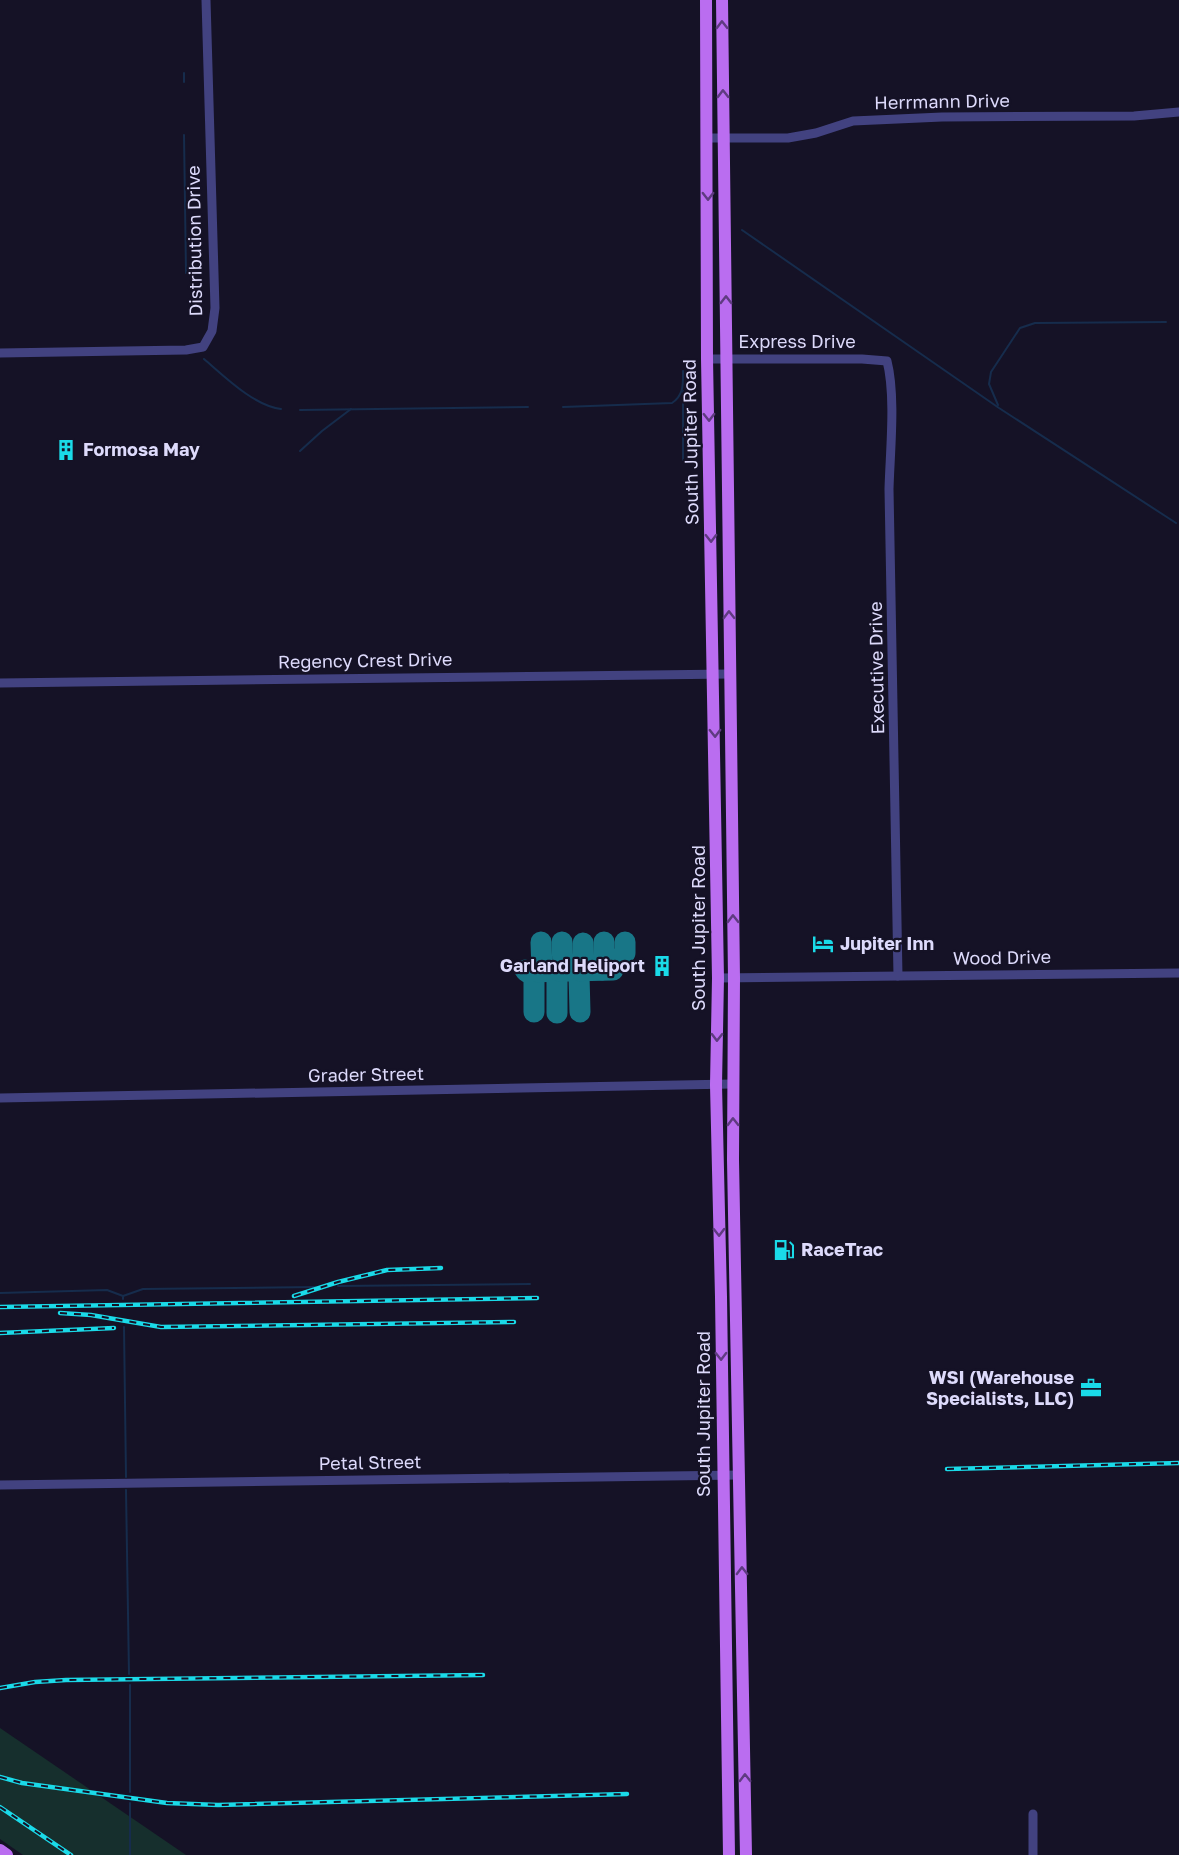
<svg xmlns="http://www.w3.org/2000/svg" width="1179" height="1855" font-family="'Golos Text',sans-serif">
	<rect width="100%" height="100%" fill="#151226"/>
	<path fill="#162f2d" d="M0,1728l186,127h-163l-23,-16z"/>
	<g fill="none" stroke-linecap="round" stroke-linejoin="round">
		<g stroke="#162c4c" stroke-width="2">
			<path d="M184,73v9"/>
			<path d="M184,135l2,138"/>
			<path d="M742,230l257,178 177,115"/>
			<path d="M204,359c20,17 50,47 77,50"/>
			<path d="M683,391v69"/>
			<path d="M998,405l-9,-21 2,-12 29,-44 15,-5 131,-1"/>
			<path d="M563,407l109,-4c12,-8 11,-19 11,-32"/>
			<path d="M300,410l228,-3"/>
			<path d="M300,451l22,-20 29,-22"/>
			<path d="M338,1286l192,-2"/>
			<path d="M0,1293l107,-3 16,6v3"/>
			<path d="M123,1296l20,-7 172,-2"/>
			<path d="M124,1327l2,150"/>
			<path d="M126,1490l3,184"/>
			<path d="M130,1685v107"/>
			<path d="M130,1855v-52"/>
		</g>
		<g stroke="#187687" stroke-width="21">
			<path d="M525,970l2,2 86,-2 2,-8 10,-9v-11"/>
			<path d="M602,970l2,-3v-25"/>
			<path d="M554,971l3,4v38"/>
			<path d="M560,971l3,-3 -1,-26"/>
			<path d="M576,971l3,4 1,37"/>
			<path d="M581,971l3,-3 -1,-25"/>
			<path d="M532,972l2,3v37"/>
			<path d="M539,972l3,-3 -1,-27"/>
		</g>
		<g stroke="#424280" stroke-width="9">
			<path d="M708,138h80l28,-5 37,-12 89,-4 192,-1 45,-4"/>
			<path d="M0,353l186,-3 17,-3 9,-16 3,-23 -9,-308"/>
			<path d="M707,359h155l25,2c9,35 3,91 2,128l9,487"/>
			<path d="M0,683l730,-9"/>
			<path d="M718,978l461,-5"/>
			<path d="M0,1098l732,-14"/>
			<path d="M0,1485l740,-10"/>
			<path d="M1033,1814v41"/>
		</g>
		<g stroke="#ba6df0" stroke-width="12">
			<path d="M706,0l1,359 11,619 -2,107 5,212 8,558"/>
			<path d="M722,0l12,978 -1,182 13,695"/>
			<path d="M0,1850l7,5"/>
		</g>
		<defs>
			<g id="rail">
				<path d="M294,1296l44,-14 49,-12 54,-2"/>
				<path d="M0,1307l537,-9"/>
				<path d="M60,1313l31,2 70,12 353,-5"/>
				<path d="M0,1333l114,-5"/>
				<path d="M947,1469l232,-6"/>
				<path d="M0,1688l35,-6 31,-2 417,-5"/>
				<path d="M0,1777l22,6 145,20 51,2 409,-11"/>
				<path d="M0,1807l71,48"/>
			</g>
		</defs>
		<use href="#rail" stroke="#1adae8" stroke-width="4.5"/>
		<use href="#rail" stroke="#151226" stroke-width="2" stroke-dasharray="7" stroke-linecap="butt"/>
	</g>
	<defs><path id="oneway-chevron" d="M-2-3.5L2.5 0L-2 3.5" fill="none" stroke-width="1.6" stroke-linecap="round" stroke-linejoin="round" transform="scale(1.5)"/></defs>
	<g stroke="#5f3b81">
		<use href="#oneway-chevron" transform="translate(722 25) rotate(-91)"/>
		<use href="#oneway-chevron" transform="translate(723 94) rotate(-91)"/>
		<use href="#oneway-chevron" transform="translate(708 196) rotate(90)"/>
		<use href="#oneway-chevron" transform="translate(726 300) rotate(-90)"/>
		<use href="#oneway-chevron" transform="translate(709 417) rotate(89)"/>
		<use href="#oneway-chevron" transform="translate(711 538) rotate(89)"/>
		<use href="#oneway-chevron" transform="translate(729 615) rotate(-91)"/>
		<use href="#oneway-chevron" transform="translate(715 733) rotate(89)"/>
		<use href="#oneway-chevron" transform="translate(733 919) rotate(-91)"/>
		<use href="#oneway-chevron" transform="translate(717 1037) rotate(91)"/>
		<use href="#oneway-chevron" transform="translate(733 1122) rotate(-91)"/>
		<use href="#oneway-chevron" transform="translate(719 1232) rotate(89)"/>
		<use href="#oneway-chevron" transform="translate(721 1356) rotate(89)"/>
		<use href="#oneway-chevron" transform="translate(742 1571) rotate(-91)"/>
		<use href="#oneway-chevron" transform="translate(745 1778) rotate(-91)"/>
	</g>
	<defs>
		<symbol id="building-bare" viewBox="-9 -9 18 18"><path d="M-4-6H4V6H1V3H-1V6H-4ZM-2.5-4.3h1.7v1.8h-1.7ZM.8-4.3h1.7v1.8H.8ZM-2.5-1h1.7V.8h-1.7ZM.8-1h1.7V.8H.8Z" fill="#1adae8" stroke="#151226" stroke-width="2.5" paint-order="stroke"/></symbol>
		<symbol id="hotel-bare" viewBox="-9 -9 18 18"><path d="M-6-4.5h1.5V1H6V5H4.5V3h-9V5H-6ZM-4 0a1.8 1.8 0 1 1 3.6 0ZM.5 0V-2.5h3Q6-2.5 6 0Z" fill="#1adae8" stroke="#151226" stroke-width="2.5" paint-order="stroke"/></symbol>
		<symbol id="fuel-bare" viewBox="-9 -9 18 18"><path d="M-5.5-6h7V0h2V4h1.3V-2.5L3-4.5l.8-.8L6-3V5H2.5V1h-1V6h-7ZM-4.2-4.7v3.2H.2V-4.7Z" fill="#1adae8" stroke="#151226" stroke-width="2.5" paint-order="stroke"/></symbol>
		<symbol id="office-bare" viewBox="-9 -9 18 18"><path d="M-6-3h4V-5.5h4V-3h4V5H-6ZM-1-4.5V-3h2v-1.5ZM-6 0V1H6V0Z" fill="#1adae8" stroke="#151226" stroke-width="2.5" paint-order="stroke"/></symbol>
	</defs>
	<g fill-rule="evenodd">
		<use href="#building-bare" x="51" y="435" width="30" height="30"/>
		<use href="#hotel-bare" x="808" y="929" width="30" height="30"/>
		<use href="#building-bare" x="647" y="951" width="30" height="30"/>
		<use href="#fuel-bare" x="769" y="1235" width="30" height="30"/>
		<use href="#office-bare" x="1076" y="1373" width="30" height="30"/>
	</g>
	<g text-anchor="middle" stroke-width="4.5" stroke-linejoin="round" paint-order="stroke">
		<g font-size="18" fill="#dddafb" stroke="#151226">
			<text transform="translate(942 102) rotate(-1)" y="6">Herrmann Drive</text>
			<text transform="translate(195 241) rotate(-91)" y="6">Distribution Drive</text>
			<text x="797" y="348">Express Drive</text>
			<text transform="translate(691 442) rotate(-91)" y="6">South Jupiter Road</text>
			<text transform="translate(365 661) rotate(-1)" y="6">Regency Crest Drive</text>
			<text transform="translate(877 668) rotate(-91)" y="6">Executive Drive</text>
			<text transform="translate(699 928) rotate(-90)" y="6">South Jupiter Road</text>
			<text transform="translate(1002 958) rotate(-1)" y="6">Wood Drive</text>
			<text transform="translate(366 1075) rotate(-1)" y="6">Grader Street</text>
			<text transform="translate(704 1414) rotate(-90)" y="6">South Jupiter Road</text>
			<text transform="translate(370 1463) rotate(-1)" y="6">Petal Street</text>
		</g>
		<g font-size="18" font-weight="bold" fill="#dddafb" stroke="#151226" text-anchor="start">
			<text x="83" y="456">Formosa May</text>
			<text x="840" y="950">Jupiter Inn</text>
			<text x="645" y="972" text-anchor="end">Garland Heliport</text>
			<text x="801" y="1256">RaceTrac</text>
			<text x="1074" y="1384" text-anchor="end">WSI (Warehouse<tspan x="1074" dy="21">Specialists, LLC)</tspan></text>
		</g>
	</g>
</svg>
